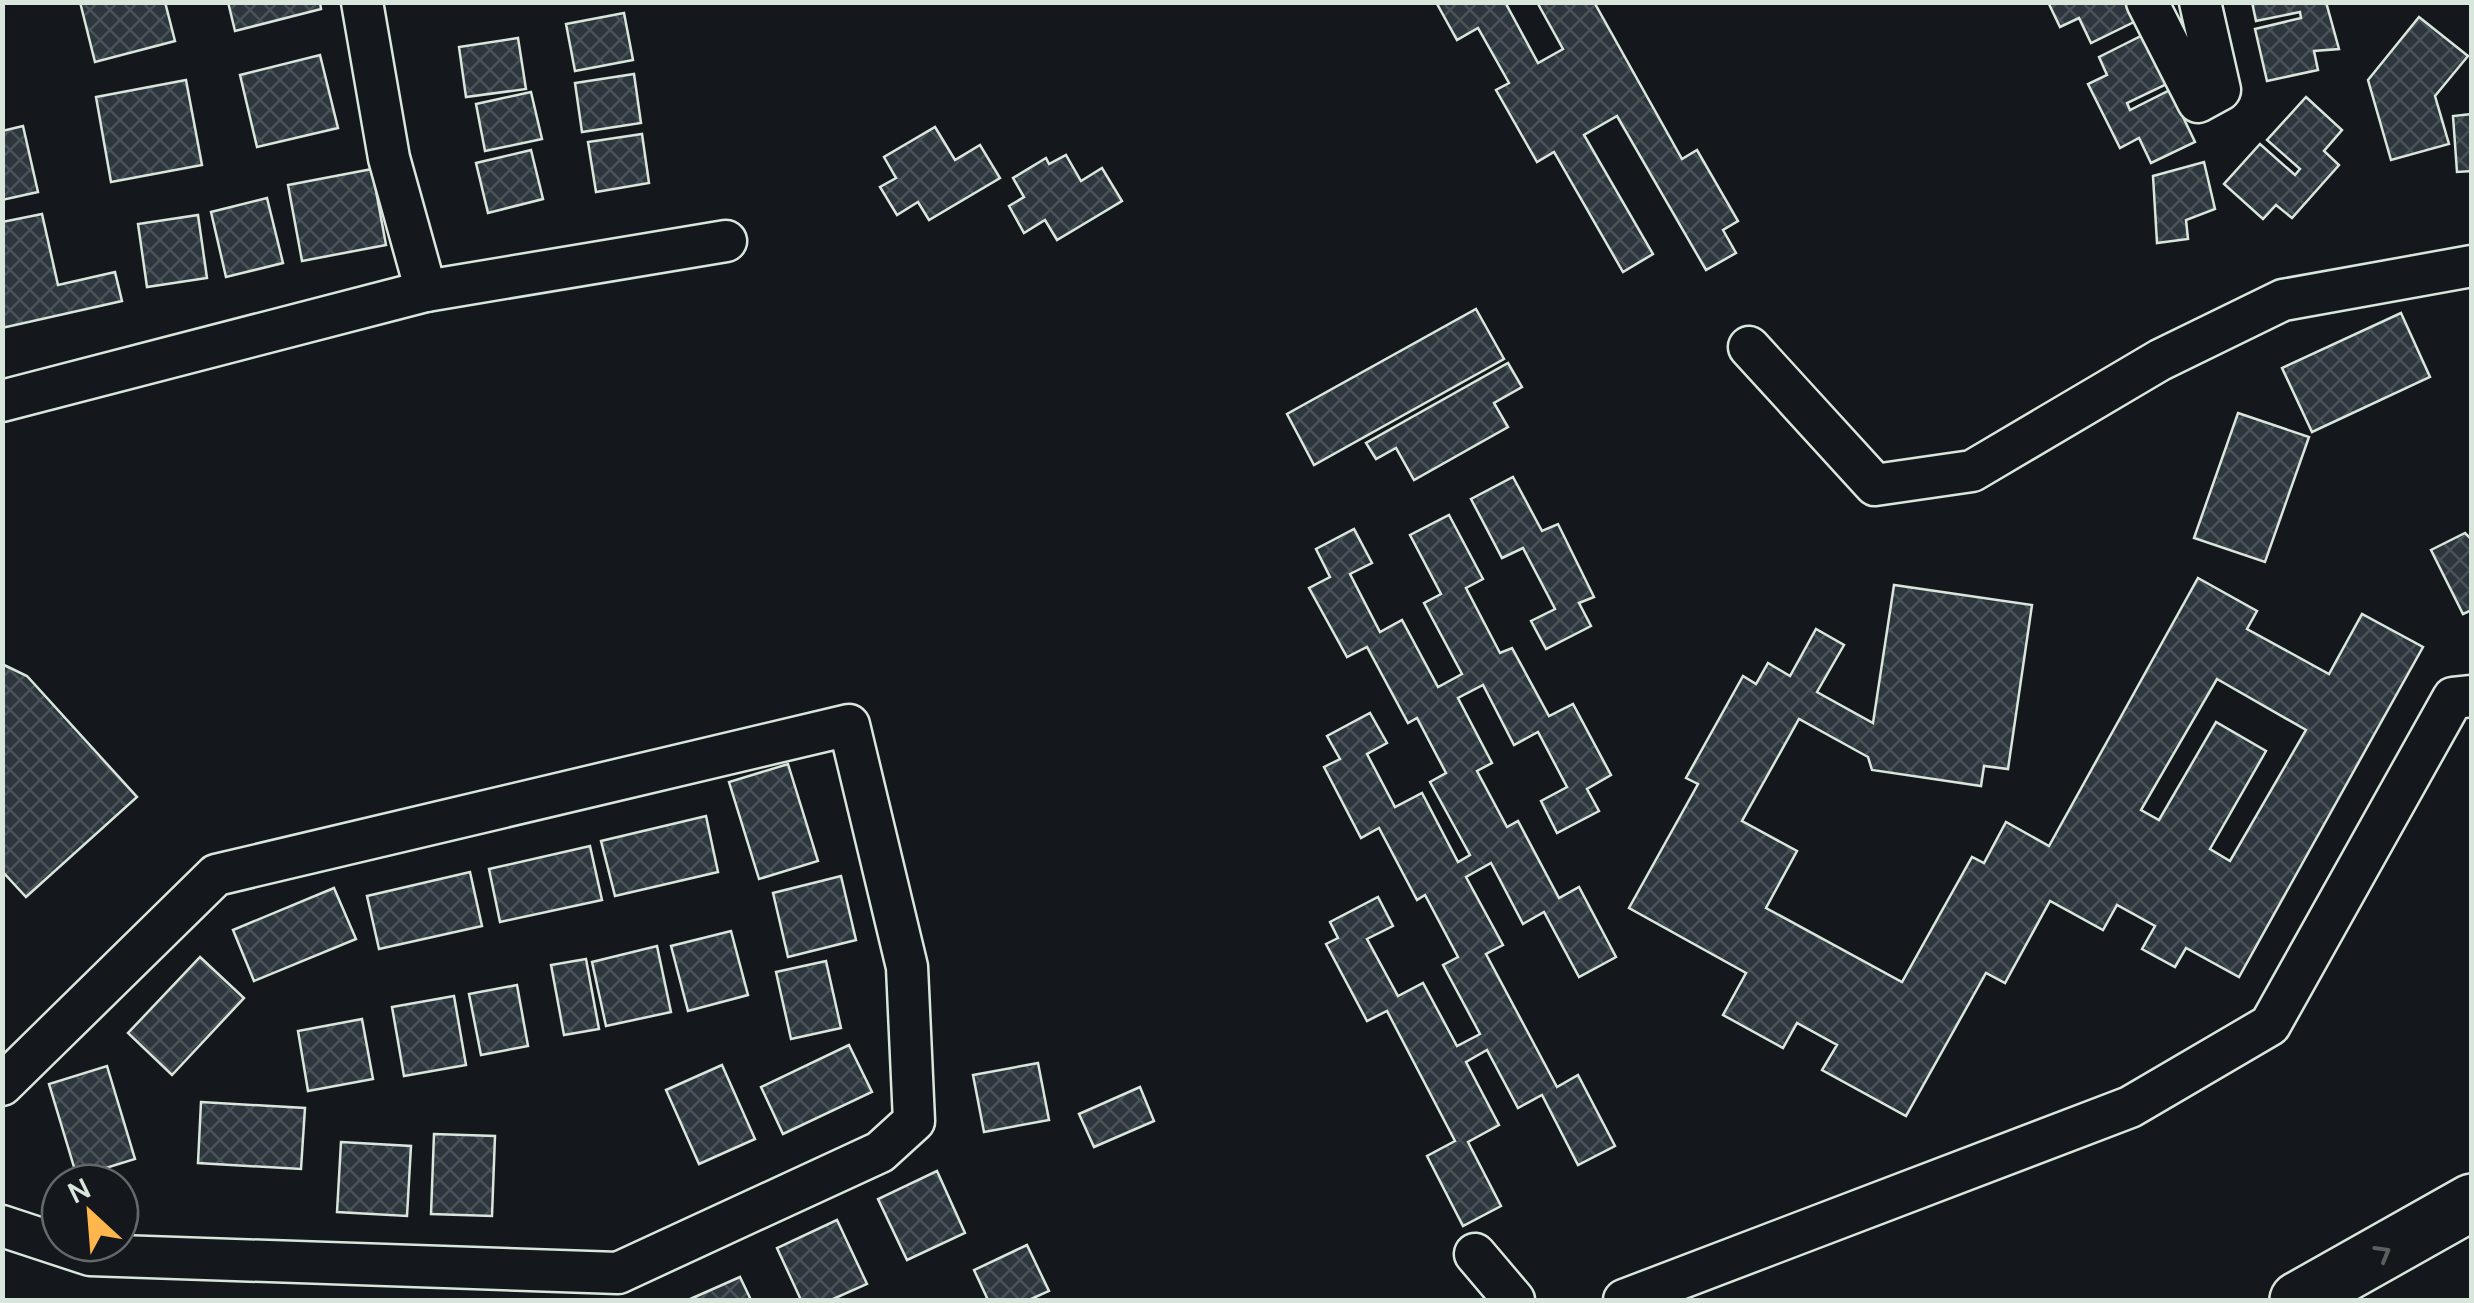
<svg xmlns="http://www.w3.org/2000/svg" width="2474" height="1303" font-family="Manrope,sans-serif">
	<defs>
		<pattern id="building-cross-hatch" width="8" height="8" patternUnits="userSpaceOnUse" patternTransform="scale(2.5)"><rect width="8" height="8" fill="#2c363c"/><path d="M0 0l8 8M0 8l8-8" fill="none" stroke="#4a5358"/></pattern>
	</defs>
	<rect width="100%" height="100%" fill="#14181c"/>
	<g fill="url(#building-cross-hatch)" stroke="#d8e6dc" stroke-width="2.5" fill-rule="evenodd">
		<path d="M80,2h85l10,39 -80,21z"/>
		<path d="M228,2h92l1,7 -86,22z"/>
		<path d="M1436,2h69l33,61 25,-14 -26,-47h57l88,157 15,-9 41,71 -15,9 13,23 -30,17 -89,-154 -33,19 69,119 -30,18 -69,-120 -17,10 -41,-72 13,-7 -31,-55 -21,12z"/>
		<path d="M2048,2h79l9,19 -45,22 -12,-25 -19,9z"/>
		<path d="M2252,2h74l13,47 -25,2 4,19 -51,11 -12,-52 46,-11 -1,-6 -44,9z"/>
		<path d="M624,13l9,47 -58,11 -9,-47z"/>
		<path d="M2419,17l49,39 -33,40 14,48 -58,16 -23,-80z"/>
		<path d="M2145,34l24,49 -42,20 3,7 40,-20 25,52 -44,21 -12,-25 -19,10 -32,-64 19,-9 -8,-18z"/>
		<path d="M518,38l8,51 -60,8 -7,-50z"/>
		<path d="M320,55l18,73 -81,19 -17,-72z"/>
		<path d="M634,74l7,49 -59,9 -7,-49z"/>
		<path d="M186,80l16,85 -91,17 -15,-85z"/>
		<path d="M531,92l11,47 -57,12 -9,-47z"/>
		<path d="M2306,97l36,33 -18,21 15,14 -47,53 -16,-13 -13,14 -39,-35 36,-40 35,31 5,-6 -33,-29z"/>
		<path d="M2472,114v57l-15,1 -4,-56z"/>
		<path d="M23,126l15,66 -36,8v-69z"/>
		<path d="M935,127l20,33 25,-15 20,33 -71,42 -11,-18 -21,13 -17,-28 16,-9 -12,-21z"/>
		<path d="M642,134l7,49 -53,9 -8,-50z"/>
		<path d="M531,150l12,49 -55,14 -12,-50z"/>
		<path d="M1066,155l15,26 21,-13 20,33 -65,39 -12,-20 -21,13 -15,-27 15,-9 -11,-19 33,-20 3,6z"/>
		<path d="M2204,162l11,47 -29,11 2,19 -31,4 -4,-67z"/>
		<path d="M372,169l14,76 -84,16 -14,-76z"/>
		<path d="M267,198l16,65 -57,14 -15,-65z"/>
		<path d="M42,214l16,71 57,-13 7,29 -120,27v-106z"/>
		<path d="M198,215l9,63 -60,9 -9,-63z"/>
		<path d="M1476,309l28,50 -190,106 -27,-51z"/>
		<path d="M2401,313l29,64 -118,55 -30,-64z"/>
		<path d="M1508,363l14,24 -28,16 14,24 -94,53 -18,-32 -20,11 -10,-16z"/>
		<path d="M2238,413l71,24 -44,125 -71,-24z"/>
		<path d="M1513,477l29,54 16,-7 36,73 -15,6 12,23 -45,23 -15,-28 24,-12 -32,-61 -21,10 -31,-59z"/>
		<path d="M1449,515l34,64 -17,9 34,65 12,-5 37,68 24,-12 38,71 -24,14 12,22 -42,22 -16,-32 26,-14 -29,-55 -24,13 -31,-60 -25,13 34,65 -15,8 30,56 11,-6 41,77 20,-11 37,70 -37,20 -35,-65 -21,12 -32,-61 -25,14 37,68 -17,9 71,133 21,-12 37,71 -37,19 -36,-70 -24,13 -31,-58 -21,12 33,63 -31,17 33,64 -38,20 -36,-70 28,-15 -68,-130 -20,10 -41,-77 12,-6 -8,-16 48,-25 15,29 -26,13 31,57 25,-13 34,63 23,-12 -37,-69 15,-8 -33,-62 -8,5 -38,-72 -18,10 -37,-71 16,-8 -13,-23 43,-23 17,30 -20,11 28,53 27,-14 36,69 12,-7 -40,-73 16,-9 -29,-55 -9,5 -41,-76 -20,10 -38,-69 21,-11 -14,-28 38,-20 18,34 -22,11 30,58 22,-12 36,67 24,-13 -38,-71 17,-9 -31,-59z"/>
		<path d="M2465,533l7,7v70l-9,4 -32,-64z"/>
		<path d="M2198,578l59,33 -10,18 82,45 33,-60 61,33 -184,330 -53,-29 -11,19 -33,-18 13,-23 -38,-21 -14,25 -53,-29 -45,82 -19,-10 -80,143 -84,-46 15,-25 -40,-22 -14,25 -60,-33 23,-42 -117,-65 69,-124 -12,-6 57,-102 13,8 12,-21 22,13 26,-47 28,16 -27,47 56,31 21,-138 138,20 -24,164 -24,-3 -3,20 -109,-16 -4,-13 -69,-38 -57,102 55,30 -31,57 136,74 70,-125 12,6 22,-41 43,24zM2217,679l89,51 -76,131 -20,-12 56,-98 -50,-29 -57,98 -18,-10z"/>
		<path d="M2,664l25,12 110,121 -111,100 -24,-26z"/>
		<path d="M788,764l30,97 -59,18 -30,-97z"/>
		<path d="M706,816l12,56 -103,24 -14,-55z"/>
		<path d="M590,846l12,54 -102,22 -11,-53z"/>
		<path d="M470,872l12,54 -103,23 -12,-53z"/>
		<path d="M841,876l15,64 -68,17 -15,-64z"/>
		<path d="M334,888l22,51 -102,42 -21,-51z"/>
		<path d="M731,931l17,64 -60,16 -17,-65z"/>
		<path d="M657,946l14,66 -65,14 -14,-64z"/>
		<path d="M200,957l44,41 -72,77 -44,-42z"/>
		<path d="M586,959l13,70 -35,6 -13,-70z"/>
		<path d="M826,961l15,67 -50,11 -15,-67z"/>
		<path d="M517,985l11,61 -47,9 -12,-61z"/>
		<path d="M454,996l12,69 -62,11 -12,-69z"/>
		<path d="M362,1019l11,60 -65,12 -10,-60z"/>
		<path d="M849,1045l23,47 -89,42 -22,-47z"/>
		<path d="M1038,1063l11,57 -65,12 -11,-57z"/>
		<path d="M722,1065l33,74 -56,25 -33,-74z"/>
		<path d="M107,1066l28,93 -58,18 -28,-93z"/>
		<path d="M1140,1087l14,34 -60,26 -15,-33z"/>
		<path d="M201,1102l104,6 -4,61 -103,-6z"/>
		<path d="M434,1134l61,2 -3,80 -61,-2z"/>
		<path d="M341,1142l70,4 -4,70 -70,-4z"/>
		<path d="M937,1171l28,62 -58,27 -29,-61z"/>
		<path d="M837,1220l30,64 -36,16h-30l-24,-52z"/>
		<path d="M1027,1245l22,46 -20,9h-41l-14,-30z"/>
		<path d="M740,1277l11,23h-63z"/>
	</g>
	<g fill="none" stroke-linecap="round" stroke-linejoin="round">
		<defs>
			<g id="minor">
				<path d="M362,2l27,156 37,133"/>
				<path d="M2147,2l51,100 22,-12 -20,-88"/>
				<path d="M1749,347l126,138 97,-14 188,-111 123,-60 189,-34"/>
				<path d="M2,401l424,-110 300,-50"/>
				<path d="M2,1085l214,-210 633,-150 58,242 7,154 -34,31 -262,121 -528,-18 -88,-29"/>
				<path d="M1475,1254l39,46"/>
				<path d="M1624,1300l506,-193 140,-82 183,-327 19,-2"/>
			</g>
			<path id="highway" d="M2298,1300l174,-98"/>
		</defs>
		<use href="#minor" stroke="#d8e6dc" stroke-width="45"/>
		<use href="#highway" stroke="#d8e6dc" stroke-width="60"/>
		<use href="#minor" stroke="#14181c" stroke-width="40"/>
		<use href="#highway" stroke="#14181c" stroke-width="55"/>
	</g>
	<defs><path id="oneway-chevron" d="M-2-3.5L2.5 0L-2 3.5" fill="none" stroke-width="1.6" stroke-linecap="round" stroke-linejoin="round" transform="scale(2.5)"/></defs>
	<use stroke="#59605f" href="#oneway-chevron" transform="translate(2383 1253) rotate(-30)"/>
	<rect width="2474" height="1303" fill="none" stroke="#d8e6dc" stroke-width="10"/>
	<g transform="translate(90 1213) rotate(334)"><circle r="48" fill="#14181c" stroke="#626a69" stroke-width="2.5"/>
	<path d="M0-8L18 38L0 25L-18 38Z" fill="#ffb74d"/>
	<text y="-15" font-size="28" font-weight="bold" text-anchor="middle" fill="#d8e6dc">N</text>
	</g>
</svg>
